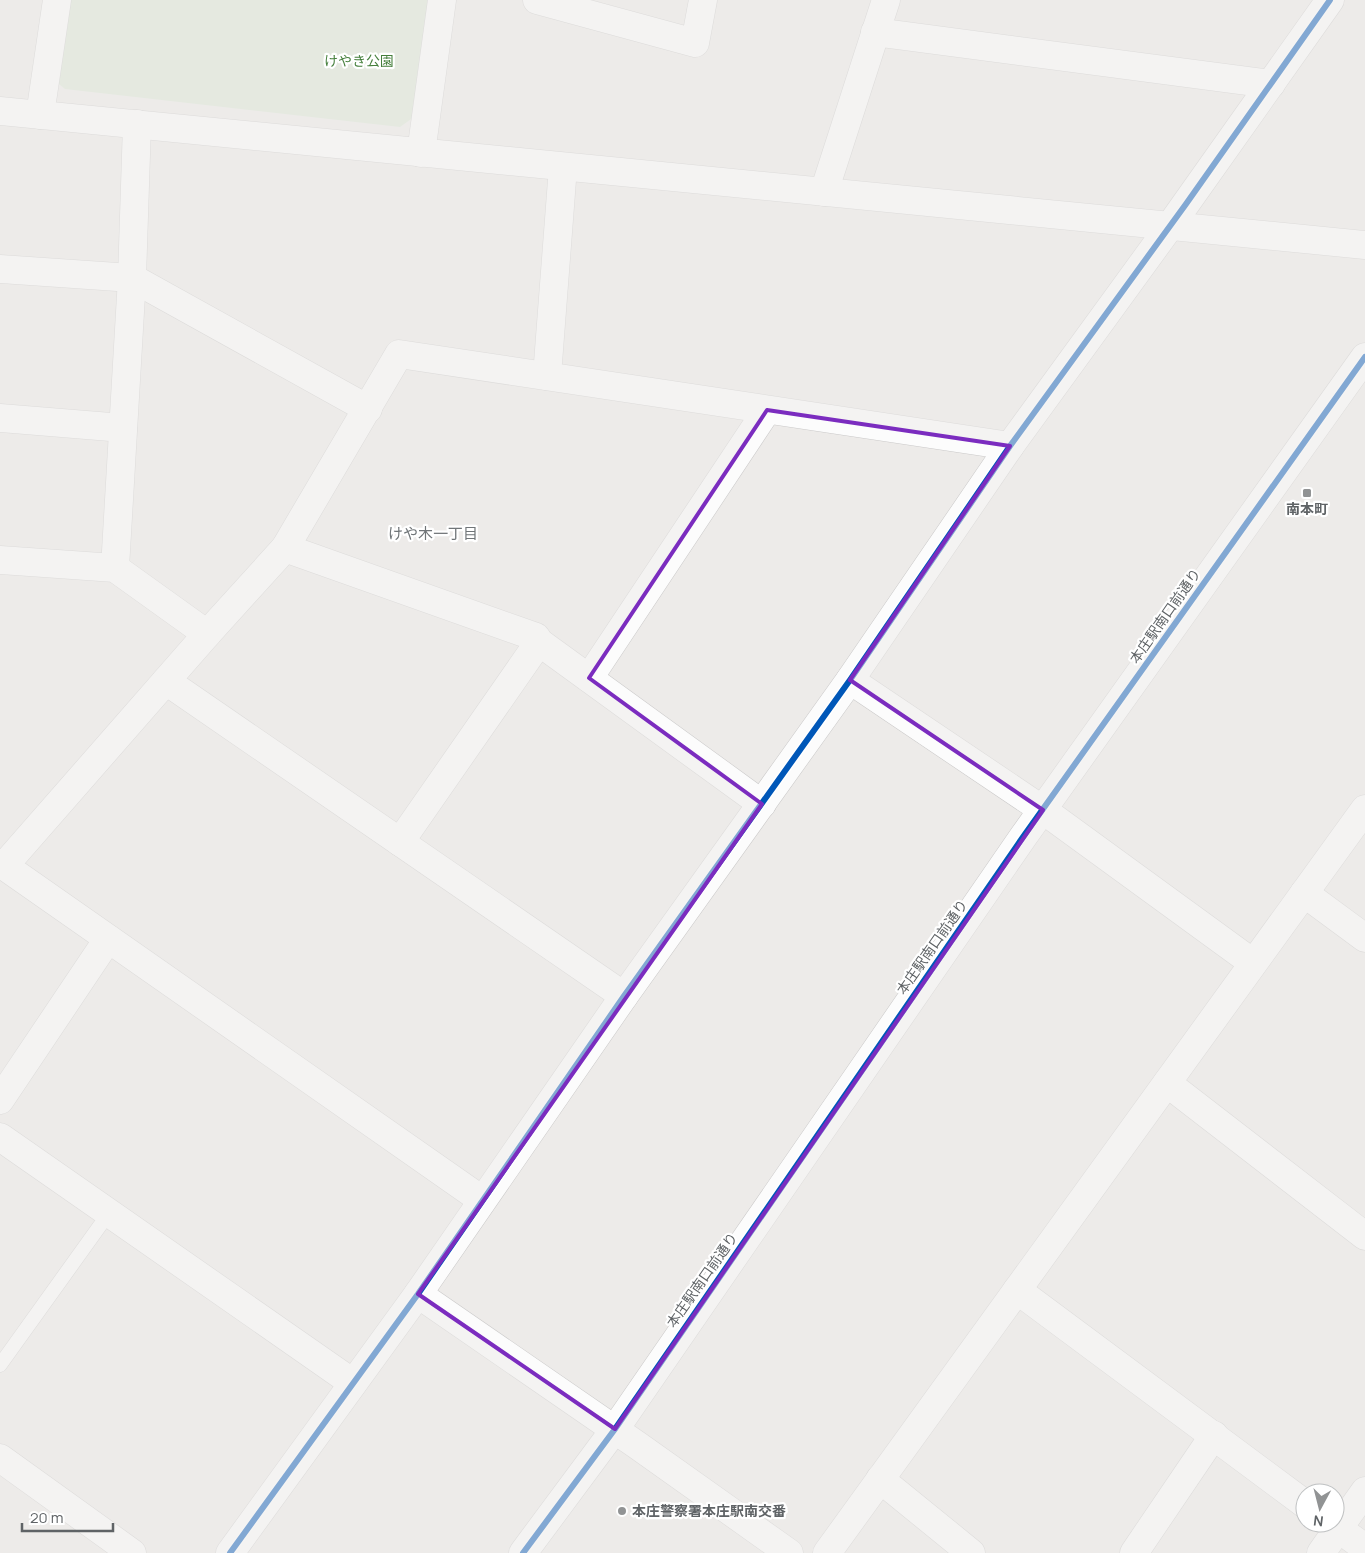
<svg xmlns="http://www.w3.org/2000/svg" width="1365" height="1553" font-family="Manrope,'Noto Sans JP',sans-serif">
	<rect width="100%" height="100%" fill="#edebe9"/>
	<path fill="#dbe7d6" d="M67,0h364l-17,117 -14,10 -335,-38 -11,-9z"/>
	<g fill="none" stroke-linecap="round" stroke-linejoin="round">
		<defs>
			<path id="service" d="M0,1365l109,-152"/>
			<g id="minor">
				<path d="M537,0l158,43 8,-43"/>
				<path d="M875,32l396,52"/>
				<path d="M0,111l1365,134"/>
				<path d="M40,115l17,-115"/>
				<path d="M421,153l21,-153"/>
				<path d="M824,192l62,-192"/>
				<path d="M1170,226l160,-226"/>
				<path d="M0,269l132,9 236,131"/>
				<path d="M547,376l16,-209"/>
				<path d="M0,418l123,10"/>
				<path d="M285,548l251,89 3,5 223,162"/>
				<path d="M0,560l115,8 92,66"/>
				<path d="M115,568l17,-290 5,-154"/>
				<path d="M589,678l178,-268"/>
				<path d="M166,681l458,315"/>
				<path d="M400,842l139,-200"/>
				<path d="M0,863l482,337"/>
				<path d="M4,866l203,-232 78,-86 114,-194 611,92"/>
				<path d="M1304,893l61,45"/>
				<path d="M1167,1083l198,153"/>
				<path d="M0,1100l108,-161"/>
				<path d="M0,1137l353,246"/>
				<path d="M1017,1290l288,214"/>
				<path d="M0,1458l132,95"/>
				<path d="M880,1479l91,74"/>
				<path d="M1331,1523l34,25"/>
				<path d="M1134,1553l80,-118"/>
				<path d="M1321,1553l44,-62"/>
			</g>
			<g id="tertiary">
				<path d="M850,680l193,130 210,153"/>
				<path d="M418,1294l219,151 152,108"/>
				<path d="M230,1553l188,-259 206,-298 226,-316 160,-234 160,-220"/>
				<path d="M523,1553l92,-124 408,-592 342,-480"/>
				<path d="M827,1553l538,-744"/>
			</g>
		</defs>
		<use href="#service" stroke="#cac9c9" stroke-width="15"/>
		<use href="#minor" stroke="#cac9c9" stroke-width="29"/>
		<use href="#tertiary" stroke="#cac9c9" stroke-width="29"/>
		<use href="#service" stroke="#fcfcfc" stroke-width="14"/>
		<use href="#minor" stroke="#fcfcfc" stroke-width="28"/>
		<use href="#tertiary" stroke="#fcfcfc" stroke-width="28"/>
		<defs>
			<g id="cycleway">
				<path d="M230,1553l188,-259 206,-298 226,-316 160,-234 176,-242 144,-204"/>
				<path d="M523,1553l92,-124 408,-592 342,-480"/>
			</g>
		</defs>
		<use href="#cycleway" stroke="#fff" stroke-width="9"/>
		<use href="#cycleway" stroke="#0057b8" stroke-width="6"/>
	</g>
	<path d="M0 0H1365V1553H0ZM767,410l243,36 -160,234 193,130 -428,619 -197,-135 344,-490 -173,-126z" fill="#edebe9" fill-opacity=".55" fill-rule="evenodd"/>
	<path fill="none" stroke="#7b2cbf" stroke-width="4" stroke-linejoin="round" d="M767,410l243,36 -160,234 193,130 -428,619 -197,-135 344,-490 -173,-126z"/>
	<g fill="#919394" stroke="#fff" stroke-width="2">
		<rect x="1302" y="488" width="10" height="10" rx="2.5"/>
		<circle cx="622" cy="1511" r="5"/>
	</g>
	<g text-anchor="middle" stroke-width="4.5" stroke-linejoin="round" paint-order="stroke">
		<g font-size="14" fill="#457f3c" stroke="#fff">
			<text x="359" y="66">けやき公園</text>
		</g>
		<g font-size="14" font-weight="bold" fill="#5f6366" stroke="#fff">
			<text x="1307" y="514">南本町</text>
			<text x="632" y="1516" text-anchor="start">本庄警察署本庄駅南交番</text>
		</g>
		<g font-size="14" fill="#5f6366" stroke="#fff">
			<text transform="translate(1165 616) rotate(-55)" y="5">本庄駅南口前通り</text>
			<text transform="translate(932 947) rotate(-55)" y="5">本庄駅南口前通り</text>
			<text transform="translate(702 1280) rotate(-55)" y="5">本庄駅南口前通り</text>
		</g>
		<g font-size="15" fill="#707578" stroke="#fff">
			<text x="433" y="539">けや木一丁目</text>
		</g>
	</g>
	<g transform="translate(1320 1508) rotate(187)"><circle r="24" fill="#ffffff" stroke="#bfc1c2"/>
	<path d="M0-4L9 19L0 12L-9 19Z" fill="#919394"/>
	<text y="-8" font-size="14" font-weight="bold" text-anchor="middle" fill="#5f6366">N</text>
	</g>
	<path d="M22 1523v8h91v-8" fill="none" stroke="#5f6366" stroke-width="2.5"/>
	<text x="30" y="1523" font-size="15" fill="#5f6366" stroke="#ffffff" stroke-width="4" paint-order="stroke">20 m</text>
</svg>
